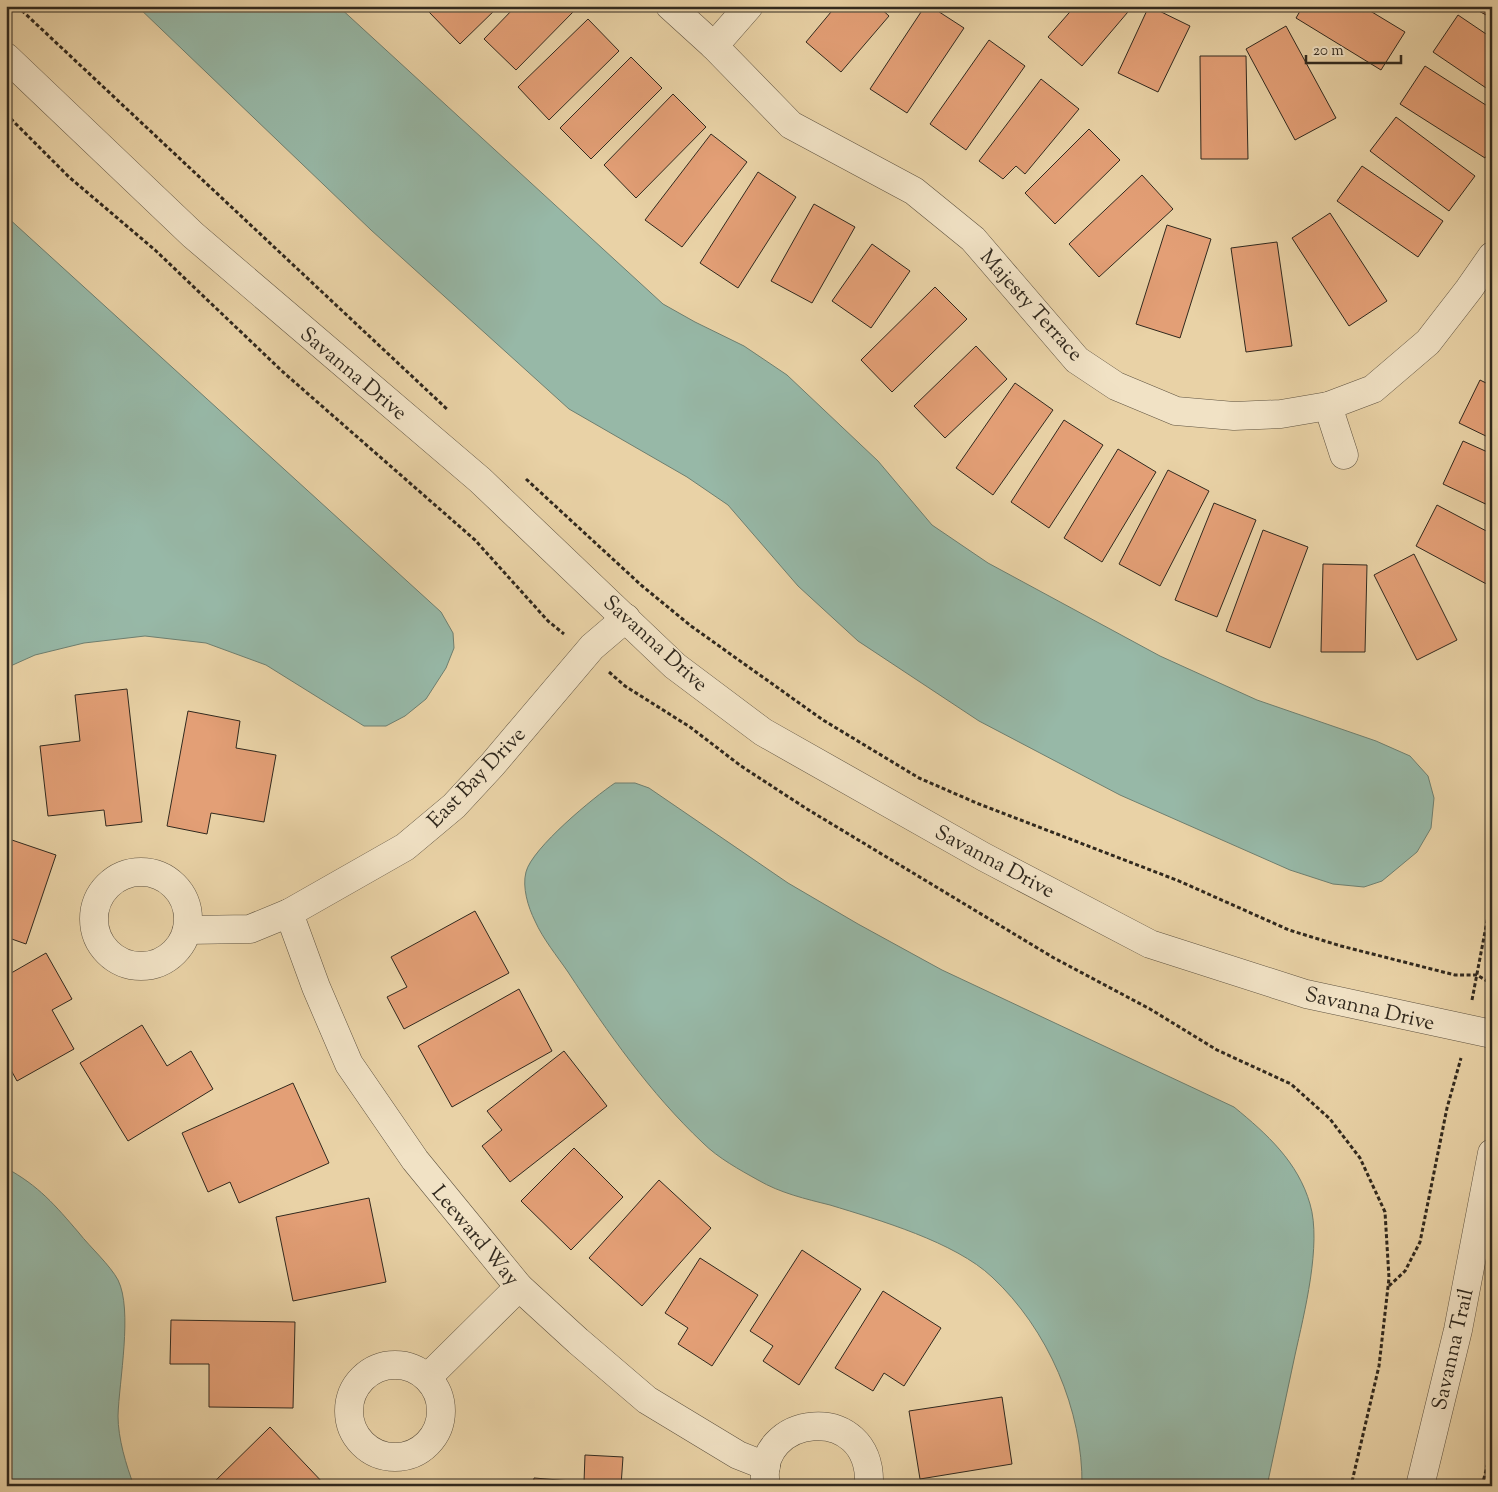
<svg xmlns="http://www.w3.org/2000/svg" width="1498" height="1492" font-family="'Sorts Mill Goudy',serif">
	<rect width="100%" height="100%" fill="#e9d2a6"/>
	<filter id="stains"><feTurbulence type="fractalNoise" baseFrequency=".004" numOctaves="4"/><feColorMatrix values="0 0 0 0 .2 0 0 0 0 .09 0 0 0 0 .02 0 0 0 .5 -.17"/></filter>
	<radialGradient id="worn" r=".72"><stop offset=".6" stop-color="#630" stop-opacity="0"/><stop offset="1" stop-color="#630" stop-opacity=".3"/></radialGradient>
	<g fill="#97b8a7" stroke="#6e7f70">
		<path d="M137,6h201l325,298 32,18 49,24 43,29 91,86 54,64 56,38 172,93 97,44 119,41 34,15 18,20 6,22 -3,30 -14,24 -35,29 -18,6 -31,-3 -43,-14 -170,-75 -141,-74 -121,-80 -60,-55 -70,-81 -41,-28 -118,-68 -198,-179z"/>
		<path d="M6,216l435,396 12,21 1,15 -8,20 -20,31 -21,17 -19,10h-22l-98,-61 -60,-22 -61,-7 -61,7 -49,12 -29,13z"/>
		<path d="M615,783h20l14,5 139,95 70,41 84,46 292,137c33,27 64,55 76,97 12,40 -6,110 -15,151 -9,44 -19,87 -28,131h-185c1,-76 -34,-157 -90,-209 -37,-35 -113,-57 -162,-72 -24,-6 -50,-12 -72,-25 -18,-10 -40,-22 -55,-37 -53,-50 -95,-110 -135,-171 -11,-16 -25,-33 -33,-51 -7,-14 -13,-34 -9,-49 6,-24 68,-75 89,-89z"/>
		<path d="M6,1168c33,18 49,37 73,65 11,14 31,32 39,47 15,30 1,101 0,136 0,22 8,49 16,70h-128z"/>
	</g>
	<g fill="#e39f76" stroke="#31291e">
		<path d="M435,6h64l-39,38 -31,-32z"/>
		<path d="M516,6h51l6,6 -57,58 -32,-31z"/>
		<path d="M836,6h42l11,10 -48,56 -35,-30z"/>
		<path d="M925,6h5l34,22 -57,85 -37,-24z"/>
		<path d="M1075,6h58l-51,60 -34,-29z"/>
		<path d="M1149,6l41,20 -32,66 -40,-19z"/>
		<path d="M1303,6h59l43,26 -24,38 -85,-52z"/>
		<path d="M1469,6h23v12z"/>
		<path d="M1458,15l34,23v54l-59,-40z"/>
		<path d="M588,19l31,32 -70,69 -31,-33z"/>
		<path d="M1286,26l50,92 -41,22 -49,-91z"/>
		<path d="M989,40l36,26 -59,84 -36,-26z"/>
		<path d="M1200,56h46l2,103h-47z"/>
		<path d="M631,57l31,31 -71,71 -31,-31z"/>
		<path d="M1425,66l67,43v39l-7,10 -85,-54z"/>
		<path d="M1041,79l38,30 -54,65 -9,-8 -13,13 -24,-18z"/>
		<path d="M673,94l33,33 -70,71 -32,-33z"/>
		<path d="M1396,117l79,59 -26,35 -79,-60z"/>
		<path d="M1089,129l31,31 -65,64 -30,-31z"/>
		<path d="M711,134l36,28 -65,85 -37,-27z"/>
		<path d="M1362,166l81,55 -25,36 -81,-56z"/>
		<path d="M758,172l38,25 -58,91 -38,-25z"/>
		<path d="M1142,175l31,34 -74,68 -30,-33z"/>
		<path d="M814,204l41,23 -43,76 -41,-22z"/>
		<path d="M1330,213l57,88 -38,25 -57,-88z"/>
		<path d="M1167,225l44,14 -31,99 -44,-14z"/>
		<path d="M1277,242l15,104 -46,6 -15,-104z"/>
		<path d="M872,244l38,27 -39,57 -39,-27z"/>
		<path d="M935,287l32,32 -75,73 -31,-32z"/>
		<path d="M976,346l31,33 -62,59 -31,-32z"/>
		<path d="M1480,380l12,6v53l-33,-16z"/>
		<path d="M1015,383l38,27 -60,85 -37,-27z"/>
		<path d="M1064,420l39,25 -54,83 -38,-26z"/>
		<path d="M1463,441l29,13v53l-49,-23z"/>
		<path d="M1118,449l38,23 -54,90 -38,-24z"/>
		<path d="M1168,470l41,21 -49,95 -41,-22z"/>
		<path d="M1214,503l42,17 -39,97 -42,-17z"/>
		<path d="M1437,505l55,29v53l-76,-41z"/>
		<path d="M1263,530l45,17 -38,101 -44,-17z"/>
		<path d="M1414,554l43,86 -40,20 -43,-85z"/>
		<path d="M1323,564l44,1 -2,87h-44z"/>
		<path d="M127,689l15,133 -36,4 -2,-16 -56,6 -8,-70 40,-5 -5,-46z"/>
		<path d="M188,711l52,10 -4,27 40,7 -12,67 -53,-9 -4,21 -40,-8z"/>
		<path d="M6,838l50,17 -30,89 -20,-7z"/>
		<path d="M475,911l34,62 -105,56 -17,-32 20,-10 -16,-30z"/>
		<path d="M46,953l26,46 -20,11 22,39 -57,32 -11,-20v-85z"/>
		<path d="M519,989l33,62 -100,56 -34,-61z"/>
		<path d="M142,1025l25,41 24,-15 22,38 -85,52 -48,-78z"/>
		<path d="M564,1051l43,55 -97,76 -28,-36 20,-16 -15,-19z"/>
		<path d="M293,1083l36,80 -90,40 -9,-21 -22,10 -26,-59z"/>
		<path d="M574,1148l49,49 -52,53 -50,-49z"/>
		<path d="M659,1180l52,48 -69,78 -53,-48z"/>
		<path d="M369,1198l17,84 -93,19 -17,-84z"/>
		<path d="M802,1250l59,39 -62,96 -36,-24 10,-15 -23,-15z"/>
		<path d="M700,1258l58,37 -46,71 -34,-22 10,-16 -23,-15z"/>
		<path d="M883,1291l58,37 -37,58 -20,-13 -11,18 -38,-23z"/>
		<path d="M171,1320l124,2 -2,86 -84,-1v-43h-39z"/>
		<path d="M1002,1397l10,67 -92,15 -11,-68z"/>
		<path d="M270,1427l56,59h-116z"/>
		<path d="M585,1455l38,2 -2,29h-88l1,-8 50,4z"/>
	</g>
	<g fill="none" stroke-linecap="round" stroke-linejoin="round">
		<defs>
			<g id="minor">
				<path d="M670,6l44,40 77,79 123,66 59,48 104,121 39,26 60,25 58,5 47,-2 47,-8 45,-17 55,-47 41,-53 23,-33"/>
				<path d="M714,46l35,-40"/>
				<path d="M6,57l187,178 287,245 195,186 88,66 221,125 166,87 156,50 186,40"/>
				<path d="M1328,406l16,49"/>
				<circle cx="141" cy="919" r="47"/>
				<path d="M289,913l27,74 33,77 66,96 104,127 59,54 69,59 91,55 28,11"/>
				<path d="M187,930l63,-1 39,-16 116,-66 49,-41 38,-41 100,-118 34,-29"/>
				<circle cx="395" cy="1411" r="46"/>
				<path d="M428,1377l91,-90"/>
				<path d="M766,1486c-14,-72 107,-87 103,0"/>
				<path d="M1420,1486l38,-156 34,-177"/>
			</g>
		</defs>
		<use href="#minor" stroke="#5f5340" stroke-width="29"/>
		<g stroke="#31291e" stroke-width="3" stroke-dasharray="4 2.5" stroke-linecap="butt">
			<path d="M17,6l431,404"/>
			<path d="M6,114l63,63 86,73 128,122 192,168 73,81 16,13"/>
			<path d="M526,479l115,106 50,41 132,94 96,58 60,26 200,77 110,49 52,16 114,29h22l15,9"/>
			<path d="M609,672l16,14 65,41 51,39 66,43 247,149 96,51 67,41 74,34 39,35 30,39 25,54 4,66 -10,88 -28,120"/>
			<path d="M1472,1000l20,-105"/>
			<path d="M1389,1286l16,-15 15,-29 27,-134 14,-50"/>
			<path d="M1482,1486l10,-39"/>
		</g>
		<use href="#minor" stroke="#f1e2c5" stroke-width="28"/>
	</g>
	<g text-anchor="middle" stroke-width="4" stroke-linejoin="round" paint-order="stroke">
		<g font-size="21" fill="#31291e" stroke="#f1e2c5">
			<text transform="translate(1032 305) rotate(48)" y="7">Majesty Terrace</text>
			<text transform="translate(354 373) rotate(40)" y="7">Savanna Drive</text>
			<text transform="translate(656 643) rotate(42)" y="7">Savanna Drive</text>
			<text transform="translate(476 777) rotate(-46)" y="7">East Bay Drive</text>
			<text transform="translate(995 861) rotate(28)" y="7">Savanna Drive</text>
			<text transform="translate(1370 1008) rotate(13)" y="7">Savanna Drive</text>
			<text transform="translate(476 1235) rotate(50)" y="7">Leeward Way</text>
			<text transform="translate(1452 1349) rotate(-77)" y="7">Savanna Trail</text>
		</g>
	</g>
	<rect width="1498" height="1492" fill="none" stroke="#e9d2a6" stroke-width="25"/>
	<rect x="8" y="8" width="1483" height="1477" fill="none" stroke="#31291e" stroke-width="2.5"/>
	<rect x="12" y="12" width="1473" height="1467" fill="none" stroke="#31291e"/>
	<path d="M1306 55v8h95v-8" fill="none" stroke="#31291e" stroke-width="2.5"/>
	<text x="1313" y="55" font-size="15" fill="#31291e" stroke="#f1e2c5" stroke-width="4" paint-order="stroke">20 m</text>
	<rect width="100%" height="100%" filter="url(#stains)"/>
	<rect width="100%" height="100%" fill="url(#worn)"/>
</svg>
